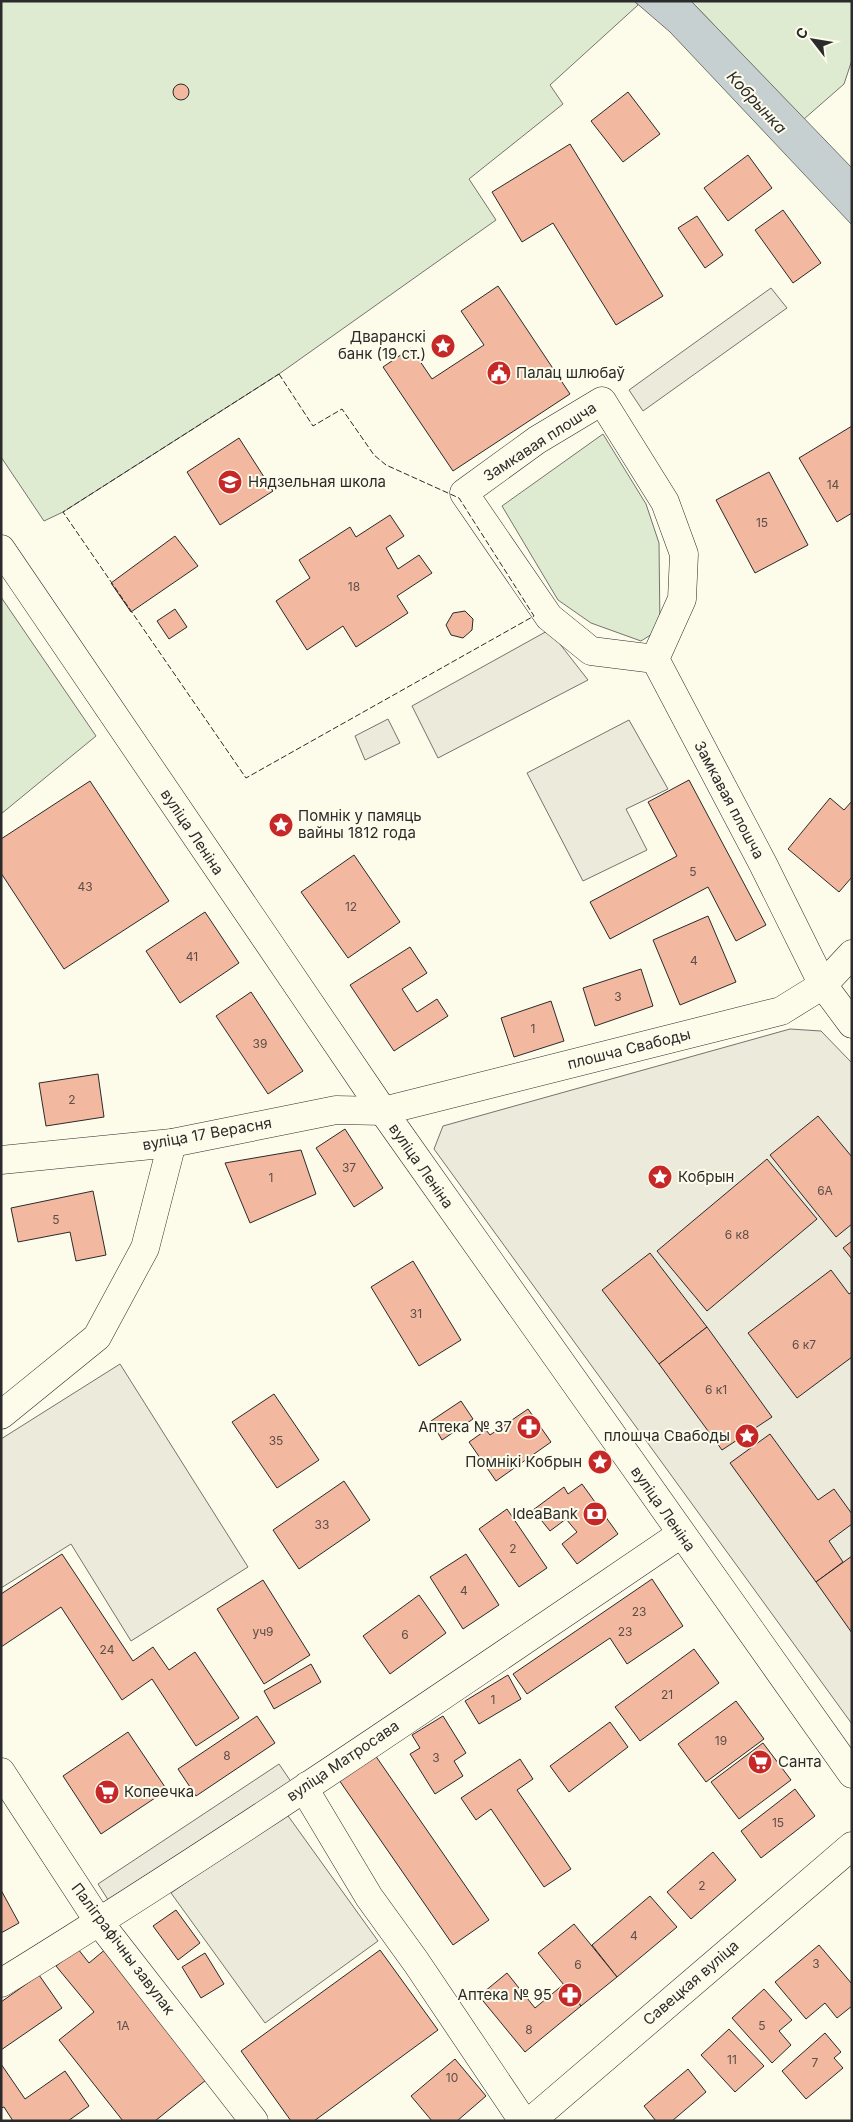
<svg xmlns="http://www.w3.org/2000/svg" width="853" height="2122" font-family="Inter,sans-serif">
	<rect width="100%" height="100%" fill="#fdfbea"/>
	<g fill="#deebd1" stroke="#74746e">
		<path d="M1,1h633l4,4 -88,80 13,19 -94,75 27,41 -217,154 -216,138 -19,9 -43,-64z"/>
		<path d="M691,1h161v59l-8,24 -40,35z"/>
		<path d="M603,434l43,70 13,39 1,86 -19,12 -50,-18 -33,-23 -56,-94z"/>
		<path d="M1,597l95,139 -95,78z"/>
	</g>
	<g fill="#eceadb" stroke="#74746e">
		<path d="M771,288l16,20 -144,103 -14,-21z"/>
		<path d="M549,630l39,50 -150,78 -26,-52z"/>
		<path d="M388,719l12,24 -35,17 -10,-24z"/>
		<path d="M629,720l39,69 -42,20 21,41 -64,31 -56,-108z"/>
		<path d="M790,1029l31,2 31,32v661l-418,-575 9,-23z"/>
		<path d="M120,1364l128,203 -117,74 -60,-97 -70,44v-149z"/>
		<path d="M279,1764l15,22 -182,120 -14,-22z"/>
		<path d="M286,1813l92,128 -113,82 -94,-130z"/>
	</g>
	<path fill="#c7d0d0" stroke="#74746e" d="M634,1h57l161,167v57l-182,-193z"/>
	<g fill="#f2b8a0" stroke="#2b2b2b">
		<circle cx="181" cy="92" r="8"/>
		<path d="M628,92l32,42 -37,28 -32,-41z"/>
		<path d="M570,144l93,152 -47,29 -63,-102 -31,19 -30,-50z"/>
		<path d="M748,155l24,33 -44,33 -24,-33z"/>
		<path d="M783,210l38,53 -28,20 -38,-53z"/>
		<path d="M697,216l26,39 -18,13 -27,-40z"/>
		<path d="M498,286l72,108 -117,77 -70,-104 28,-19 21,31 52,-34 -23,-34z"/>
		<path d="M852,426v87l-15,9 -38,-64z"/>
		<path d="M239,438l34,53 -53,34 -33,-53z"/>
		<path d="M769,472l39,73 -53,28 -39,-73z"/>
		<path d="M390,515l14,21 -18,12 12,21 21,-14 13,18 -35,23 11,17 -52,34 -13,-21 -36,24 -31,-49 34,-23 -11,-18 51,-33 6,10z"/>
		<path d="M175,536l23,30 -67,46 -20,-29z"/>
		<path d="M175,609l12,18 -18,12 -12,-18z"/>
		<path d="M465,611l8,8 -1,11 -9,8 -12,-3 -5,-10 7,-12z"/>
		<path d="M689,780l77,145 -30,16 -28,-54 -98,52 -20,-37 87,-46 -29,-54z"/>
		<path d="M90,781l79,120 -105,68 -63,-96v-34z"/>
		<path d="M830,798l14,12 8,-9v76l-13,15 -51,-43z"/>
		<path d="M354,855l46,67 -52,36 -47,-66z"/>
		<path d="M205,912l34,51 -59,40 -34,-52z"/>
		<path d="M708,916l28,66 -56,23 -27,-65z"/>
		<path d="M410,947l17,26 -25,16 15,23 20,-13 11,17 -54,35 -44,-66z"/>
		<path d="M641,969l12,37 -58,20 -12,-38z"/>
		<path d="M251,992l52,79 -35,23 -52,-78z"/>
		<path d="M551,1001l13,40 -50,16 -13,-39z"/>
		<path d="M98,1074l6,43 -58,9 -7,-43z"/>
		<path d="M818,1116l34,41v67l-16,13 -66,-82z"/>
		<path d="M345,1129l38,59 -29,19 -38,-59z"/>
		<path d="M301,1150l15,44 -66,29 -25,-60z"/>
		<path d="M767,1159l50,60 -110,92 -50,-60z"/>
		<path d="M93,1191l13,64 -30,6 -6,-29 -52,10 -7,-34z"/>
		<path d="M852,1241v18l-9,-11z"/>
		<path d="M650,1253l57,74 -48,37 -57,-74z"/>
		<path d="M413,1261l48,79 -42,26 -48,-79z"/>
		<path d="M831,1270l18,24 3,-2v65l-55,41 -49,-65z"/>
		<path d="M707,1327l65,90 -50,33 -63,-86z"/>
		<path d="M274,1394l45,66 -42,28 -45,-66z"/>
		<path d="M461,1401l12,18 -31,21 -11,-19z"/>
		<path d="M528,1409l23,33 -55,39 -27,-39 17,-12 4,5z"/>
		<path d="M770,1434l48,66 16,-11 18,25v10l-23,17 14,21 -27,20 -86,-119z"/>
		<path d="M344,1481l26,39 -71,49 -26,-39z"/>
		<path d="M582,1484l36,50 -41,30 -15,-20 15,-12 -11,-13 -16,12 -17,-21 31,-23 4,7z"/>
		<path d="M507,1509l40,59 -28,19 -40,-58z"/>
		<path d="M62,1554l71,107 20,-14 16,23 26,-18 44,66 -43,28 -44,-67 -30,21 -61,-93 -60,40v-53z"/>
		<path d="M466,1554l33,51 -36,24 -33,-52z"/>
		<path d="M852,1556v77l-36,-51z"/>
		<path d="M652,1579l31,47 -56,38 -17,-26 -83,56 -14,-20z"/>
		<path d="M263,1580l47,75 -46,29 -47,-75z"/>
		<path d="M419,1595l27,38 -56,41 -27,-38z"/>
		<path d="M694,1649l25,34 -79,58 -25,-34z"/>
		<path d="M311,1664l10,18 -47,27 -10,-18z"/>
		<path d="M508,1675l13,24 -42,25 -14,-23z"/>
		<path d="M736,1701l28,38 -58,43 -28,-38z"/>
		<path d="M257,1716l18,27 -79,53 -18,-27z"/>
		<path d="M443,1716l23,37 -12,8 9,15 -28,18 -25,-40 10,-6 -8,-13z"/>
		<path d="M610,1722l18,25 -59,45 -19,-26z"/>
		<path d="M128,1732l39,58 -66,44 -38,-58z"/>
		<path d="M763,1743l28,37 -52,39 -28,-37z"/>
		<path d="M375,1755l114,165 -36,25 -114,-165z"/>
		<path d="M520,1759l13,20 -16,11 54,79 -27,18 -53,-78 -15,11 -15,-22z"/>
		<path d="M795,1789l20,27 -54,42 -20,-27z"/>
		<path d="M713,1852l23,28 -45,39 -24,-27z"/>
		<path d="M1,1890l18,33 -18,10z"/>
		<path d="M650,1896l27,31 -60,50 -25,-32z"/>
		<path d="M176,1910l24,33 -22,17 -25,-34z"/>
		<path d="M574,1924l43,53 -36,29 -43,-53z"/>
		<path d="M819,1945l33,39v22l-15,12 -12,-15 -19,16 -31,-37z"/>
		<path d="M107,1948l104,128 -56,45h-32l-64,-81 35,-28 -38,-46 22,-17 11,14z"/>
		<path d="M380,1950l58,80 -124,91h-23l-50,-70z"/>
		<path d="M205,1953l19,31 -23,14 -19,-31z"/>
		<path d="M507,1973l28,35 29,-24 17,22 -56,46 -46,-56z"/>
		<path d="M39,1975l23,33 -61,42v-48z"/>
		<path d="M764,1989l28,31 -13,11 12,14 -19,18 -40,-45z"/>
		<path d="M729,2029l35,37 -29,26 -34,-37z"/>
		<path d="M825,2033l16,19 -7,6 9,10 -37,31 -24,-28z"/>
		<path d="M455,2059l31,37 -29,25h-25l-21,-25z"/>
		<path d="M1,2064l24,35 40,-28 24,35 -21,15h-55l-9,-14 -3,1z"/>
		<path d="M688,2069l18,23 -34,29h-16l-12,-15z"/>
	</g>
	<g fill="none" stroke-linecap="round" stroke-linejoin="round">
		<defs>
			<g id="minor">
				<path d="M655,659l-64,-8 -42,-34 -85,-124 73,-53 65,-39 63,101 19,52 -2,45 -27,60 108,205 60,121"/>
				<path d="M1,1160l171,-17 164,-33 47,1"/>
				<path d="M1,1415l96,-78 48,-89 27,-105"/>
				<path d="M1,1772l98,150 155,199"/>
				<path d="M307,1786l1,9 61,102 47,65 107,159"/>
				<path d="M1,1983c232,-143 456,-297 680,-449"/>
			</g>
			<g id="major">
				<path d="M1,549l382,562 469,663"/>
				<path d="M823,985l29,39"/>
				<path d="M383,1111l398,-100 42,-26 29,-31"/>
				<path d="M531,2121l321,-275"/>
			</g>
		</defs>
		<use href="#minor" stroke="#2b2b2b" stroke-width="29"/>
		<use href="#major" stroke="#2b2b2b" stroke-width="29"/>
		<use href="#minor" stroke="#fdfbea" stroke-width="28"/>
		<use href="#major" stroke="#fdfbea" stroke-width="28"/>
		<path stroke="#2b2b2b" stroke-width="1" stroke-dasharray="6 2.5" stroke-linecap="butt" d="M279,374l34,52 29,-17 32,46 12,10 73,33 75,118 -288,162 -183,-266z"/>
	</g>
	<defs>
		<symbol id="sight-disc" viewBox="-11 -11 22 22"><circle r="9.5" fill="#c62828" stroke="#fdfbea"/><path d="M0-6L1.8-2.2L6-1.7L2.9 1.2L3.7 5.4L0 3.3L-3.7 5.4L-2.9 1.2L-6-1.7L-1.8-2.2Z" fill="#fff"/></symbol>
		<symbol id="civic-disc" viewBox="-11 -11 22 22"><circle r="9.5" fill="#c62828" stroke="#fdfbea"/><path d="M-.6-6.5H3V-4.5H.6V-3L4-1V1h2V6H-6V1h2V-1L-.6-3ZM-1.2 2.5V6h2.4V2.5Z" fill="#fff"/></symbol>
		<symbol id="school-disc" viewBox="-11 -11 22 22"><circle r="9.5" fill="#c62828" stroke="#fdfbea"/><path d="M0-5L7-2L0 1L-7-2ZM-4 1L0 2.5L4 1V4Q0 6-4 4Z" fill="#fff"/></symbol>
		<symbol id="pharmacy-disc" viewBox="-11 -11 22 22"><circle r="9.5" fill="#c62828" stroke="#fdfbea"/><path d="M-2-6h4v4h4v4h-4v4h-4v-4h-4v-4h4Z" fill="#fff"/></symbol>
		<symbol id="bank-disc" viewBox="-11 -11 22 22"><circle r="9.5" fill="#c62828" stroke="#fdfbea"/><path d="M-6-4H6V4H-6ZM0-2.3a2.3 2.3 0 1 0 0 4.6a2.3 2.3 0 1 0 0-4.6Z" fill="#fff"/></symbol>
		<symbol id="supermarket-disc" viewBox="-11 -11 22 22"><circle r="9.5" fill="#c62828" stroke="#fdfbea"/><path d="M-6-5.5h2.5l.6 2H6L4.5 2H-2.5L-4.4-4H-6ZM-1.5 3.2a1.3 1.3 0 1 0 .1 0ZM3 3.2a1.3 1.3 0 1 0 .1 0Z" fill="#fff"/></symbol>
	</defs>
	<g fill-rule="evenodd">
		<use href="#sight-disc" x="429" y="332" width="28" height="28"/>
		<use href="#civic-disc" x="485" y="359" width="28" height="28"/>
		<use href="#school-disc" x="216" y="468" width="28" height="28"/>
		<use href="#sight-disc" x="267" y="811" width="28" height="28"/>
		<use href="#sight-disc" x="646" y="1163" width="28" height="28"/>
		<use href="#pharmacy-disc" x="515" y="1413" width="28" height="28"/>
		<use href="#sight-disc" x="733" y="1422" width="28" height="28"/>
		<use href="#sight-disc" x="586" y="1448" width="28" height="28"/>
		<use href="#bank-disc" x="581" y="1500" width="28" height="28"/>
		<use href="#supermarket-disc" x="746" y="1748" width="28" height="28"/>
		<use href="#supermarket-disc" x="93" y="1778" width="28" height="28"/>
		<use href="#pharmacy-disc" x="556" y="1981" width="28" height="28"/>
	</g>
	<g text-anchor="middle" stroke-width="4" stroke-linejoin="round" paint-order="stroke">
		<g font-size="12" fill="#5d4e48">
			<text x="833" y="489">14</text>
			<text x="762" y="527">15</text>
			<text x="354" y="591">18</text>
			<text x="693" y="876">5</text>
			<text x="85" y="891">43</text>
			<text x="351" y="911">12</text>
			<text x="192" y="961">41</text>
			<text x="694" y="965">4</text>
			<text x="618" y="1001">3</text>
			<text x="533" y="1033">1</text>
			<text x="260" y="1048">39</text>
			<text x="72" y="1104">2</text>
			<text x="349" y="1172">37</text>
			<text x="271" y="1182">1</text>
			<text x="825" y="1195">6А</text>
			<text x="56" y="1224">5</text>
			<text x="737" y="1239">6 к8</text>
			<text x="416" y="1318">31</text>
			<text x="804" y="1349">6 к7</text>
			<text x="716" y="1394">6 к1</text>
			<text x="276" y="1445">35</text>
			<text x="322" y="1529">33</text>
			<text x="513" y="1553">2</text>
			<text x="464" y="1595">4</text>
			<text x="639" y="1616">23</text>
			<text x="263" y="1636">уч9</text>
			<text x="625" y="1636">23</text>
			<text x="405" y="1639">6</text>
			<text x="107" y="1654">24</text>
			<text x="667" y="1699">21</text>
			<text x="493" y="1704">1</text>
			<text x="721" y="1745">19</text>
			<text x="227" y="1760">8</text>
			<text x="436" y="1762">3</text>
			<text x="778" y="1827">15</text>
			<text x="702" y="1890">2</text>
			<text x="634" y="1940">4</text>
			<text x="816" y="1968">3</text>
			<text x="578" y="1969">6</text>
			<text x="123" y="2030">1А</text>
			<text x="762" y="2030">5</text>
			<text x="529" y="2034">8</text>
			<text x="732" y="2064">11</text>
			<text x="815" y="2067">7</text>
			<text x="452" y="2082">10</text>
		</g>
		<g font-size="15" fill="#2b2b2b" stroke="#fdfbea" text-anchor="end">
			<text x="426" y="342">Дваранскі<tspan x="426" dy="17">банк (19 ст.)</tspan></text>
			<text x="516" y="378" text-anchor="start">Палац шлюбаў</text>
			<text x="248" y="487" text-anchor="start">Нядзельная школа</text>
			<text x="298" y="821" text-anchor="start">Помнік у памяць<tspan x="298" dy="17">вайны 1812 года</tspan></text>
			<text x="678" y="1182" text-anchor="start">Кобрын</text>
			<text x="512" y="1432">Аптека № 37</text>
			<text x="730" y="1441">плошча Свабоды</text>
			<text x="582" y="1467">Помнікі Кобрын</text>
			<text x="578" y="1519">IdeaBank</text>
			<text x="778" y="1767" text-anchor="start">Санта</text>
			<text x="124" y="1797" text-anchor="start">Копеечка</text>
			<text x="552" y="2000">Аптека № 95</text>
		</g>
		<g font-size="15" fill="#2b2b2b" stroke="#fdfbea">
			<text transform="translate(540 442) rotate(-33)" y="5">Замкавая плошча</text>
			<text transform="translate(729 800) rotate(62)" y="5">Замкавая плошча</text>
			<text transform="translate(192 832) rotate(56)" y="5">вуліца Леніна</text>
			<text transform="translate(629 1049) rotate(-14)" y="5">плошча Свабоды</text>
			<text transform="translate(207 1134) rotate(-10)" y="5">вуліца 17 Верасня</text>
			<text transform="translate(421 1166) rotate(55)" y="5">вуліца Леніна</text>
			<text transform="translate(663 1509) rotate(55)" y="5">вуліца Леніна</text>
			<text transform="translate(343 1761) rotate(-34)" y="5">вуліца Матросава</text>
			<text transform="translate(123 1949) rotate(53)" y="5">Паліграфічны завулак</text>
			<text transform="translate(691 1983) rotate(-41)" y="5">Савецкая вуліца</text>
		</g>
		<g font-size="16" font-style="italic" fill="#2b2b2b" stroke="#fdfbea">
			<text transform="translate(757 102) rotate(47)" y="6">Кобрынка</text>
		</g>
	</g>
	<rect width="853" height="2122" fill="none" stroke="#2b2b2b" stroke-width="5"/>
	<g transform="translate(813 40) rotate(301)" stroke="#fdfbea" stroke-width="4" paint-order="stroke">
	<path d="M0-4L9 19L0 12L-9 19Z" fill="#2b2b2b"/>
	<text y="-8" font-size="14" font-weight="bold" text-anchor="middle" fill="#2b2b2b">С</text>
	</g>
</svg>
